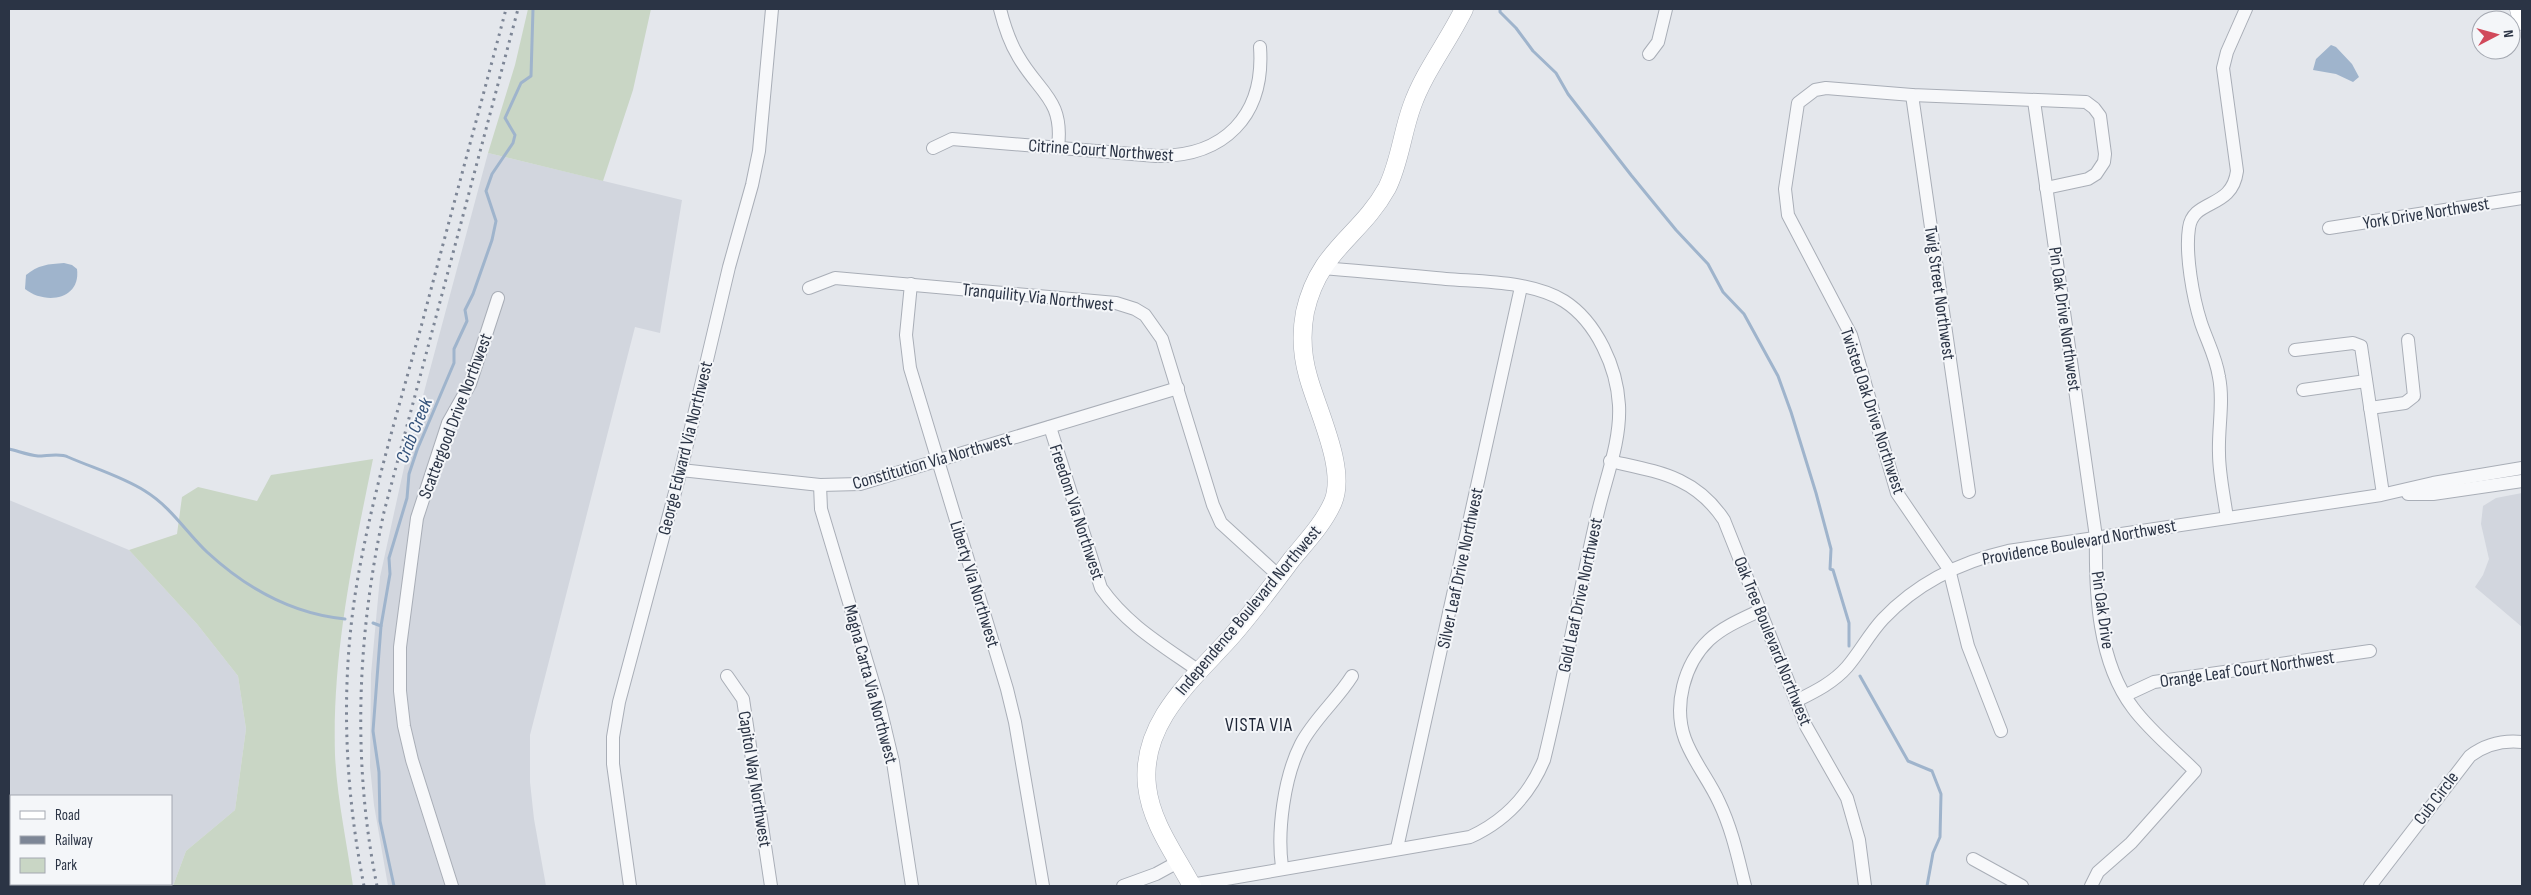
<svg xmlns="http://www.w3.org/2000/svg" width="2531" height="895" font-family="'Sofia Sans Condensed',sans-serif">
	<rect width="100%" height="100%" fill="#e4e7ec"/>
	<g fill="#d2d6de" fill-rule="evenodd">
		<path d="M488,153l194,47 -22,133 -25,-6 -105,408v47l4,37 12,67h-158l-14,-81 -4,-38 1,-93 9,-97 25,-114z"/>
		<path d="M2522,493v134l-47,-40 8,-12 6,-16 -8,-35 2,-18 13,-8z"/>
		<path d="M9,500l120,50 68,74 41,52 8,53 -11,81 -49,41 -13,35h-164zM11,796h160v88h-160z"/>
	</g>
	<g fill="#c9d6c5">
		<path d="M528,9h123l-18,81 -30,91 -115,-28 27,-88z"/>
		<path d="M373,459c-20,98 -41,195 -38,296 2,43 12,88 18,131h-180l13,-35 49,-41 11,-81 -8,-53 -41,-52 -68,-74 48,-16 5,-37 16,-10 59,14 14,-26z"/>
	</g>
	<g fill="#9fb4cc">
		<path d="M2331,45l5,2 16,17 7,13 -6,5 -17,-8 -23,-4 3,-11z"/>
		<path d="M64,263l8,2 5,4c4,31 -32,36 -52,20l1,-14c12,-10 22,-11 38,-12z"/>
	</g>
	<g fill="none" stroke-linecap="round" stroke-linejoin="round">
		<g stroke="#9fb4cc" stroke-width="3">
			<path d="M1500,9v3l16,16 17,23 23,22 12,21 63,81 45,55 32,34 15,28 21,22 34,62 13,36 25,81 15,56 -1,20 3,1 16,53v23"/>
			<path d="M9,449c9,2 19,6 29,7 9,0 23,-3 30,1 25,11 53,19 77,34 26,16 41,41 62,61 39,36 85,62 138,67"/>
			<path d="M373,623l8,3"/>
			<path d="M1860,676l48,85 24,10 9,23 -1,43 -7,16 -6,33"/>
			<path d="M394,886l-14,-65 -1,-49 -6,-41 8,-105 9,-52 -1,-16 18,-60 2,-24 8,-24 37,-87v-14l13,-28 -2,-11 8,-16 19,-54 4,-19 -10,-30 6,-17 21,-31 2,-8 -10,-17 16,-35 10,-7 2,-67"/>
		</g>
		<defs>
			<g id="street">
				<path d="M1000,9c4,16 9,32 18,47 21,37 46,43 40,91"/>
				<path d="M1649,54l9,-12 8,-33"/>
				<path d="M1912,95l57,397"/>
				<path d="M2034,101l62,436c-1,56 2,125 37,171 17,23 42,43 62,63l-64,72 -33,29 -7,14"/>
				<path d="M933,148l19,-9 204,17c68,1 109,-40 104,-109"/>
				<path d="M2329,228l193,-30"/>
				<path d="M911,284l-5,51 4,33 97,321 8,33 28,164"/>
				<path d="M809,288l26,-10 281,25 19,6 10,6 17,24 51,166 8,18 58,53"/>
				<path d="M2295,350l58,-7 8,3 22,148"/>
				<path d="M2303,390l63,-9"/>
				<path d="M2370,408l35,-5 9,-7 -6,-56"/>
				<path d="M1050,427l51,161c26,37 61,57 98,83"/>
				<path d="M1610,461c48,11 85,15 114,59l82,206 41,72 12,42 6,46"/>
				<path d="M681,470l139,15 40,-1 318,-96"/>
				<path d="M820,485l1,24 57,190 15,63 19,124"/>
				<path d="M2408,494h25l89,-13"/>
				<path d="M2227,518c-3,-22 -8,-44 -8,-65 -1,-25 5,-51 0,-76 -3,-20 -12,-36 -18,-54 -8,-25 -16,-69 -12,-95 4,-30 43,-18 48,-57l-14,-103 4,-16 19,-43"/>
				<path d="M727,676l16,23 28,187"/>
				<path d="M2126,695l28,-13 216,-31"/>
				<path d="M1796,701c18,-9 37,-18 51,-34 13,-15 22,-33 36,-48 34,-36 77,-57 125,-68l373,-56 52,-12 89,-15"/>
				<path d="M2001,731l-33,-85 -19,-77 -52,-76 -46,-158 -63,-120 -3,-26 13,-86 17,-13 11,-2 86,7 174,7 8,6 6,8 5,38 -1,8 -8,12 -8,5 -42,9"/>
				<path d="M1397,848l124,-561"/>
				<path d="M1973,859l49,27"/>
				<path d="M1282,867c-5,-36 2,-90 19,-123 13,-25 36,-44 51,-68"/>
				<path d="M1191,885l279,-48c35,-16 59,-41 74,-77 20,-81 34,-163 53,-244 8,-36 24,-74 22,-111 -2,-37 -22,-83 -55,-104 -33,-20 -81,-19 -118,-22 -42,-4 -83,-8 -125,-11"/>
				<path d="M452,886l-40,-126 -8,-34 -4,-35v-44l17,-129 31,-95 22,-39 28,-86"/>
				<path d="M630,886l-17,-122v-27l6,-35 62,-232 48,-203 23,-82 7,-34 13,-142"/>
				<path d="M1123,886l33,-12 22,-12"/>
				<path d="M1745,886c-7,-28 -13,-57 -26,-84 -10,-22 -26,-41 -34,-63 -12,-33 -1,-75 24,-99 14,-13 33,-21 50,-29"/>
				<path d="M2370,886l100,-130c16,-12 33,-16 52,-14"/>
			</g>
			<g id="secondary">
				<path d="M2519,9l3,12"/>
				<path d="M1192,886c-17,-32 -41,-63 -45,-100 -7,-63 45,-106 83,-148 22,-25 42,-52 62,-79 14,-17 32,-36 41,-57 14,-33 -16,-92 -25,-126 -6,-21 -7,-43 -3,-64 14,-63 55,-75 82,-124 13,-26 15,-55 25,-82 12,-34 36,-64 52,-97"/>
			</g>
		</defs>
		<use href="#street" stroke="#a9aeb7" stroke-width="14"/>
		<use href="#secondary" stroke="#a9aeb7" stroke-width="19"/>
		<use href="#street" stroke="#f7f8fa" stroke-width="12"/>
		<use href="#secondary" stroke="#fff" stroke-width="18"/>
		<g stroke="#7d8696" stroke-width="3" stroke-dasharray="2.5 5" stroke-linecap="butt">
			<path d="M364,886c-20,-101 -24,-207 -6,-309 15,-85 40,-167 63,-250 28,-106 57,-212 85,-318"/>
			<path d="M377,886c-25,-124 -20,-250 7,-374l134,-503"/>
		</g>
	</g>
	<g text-anchor="middle" stroke-width="4" stroke-linejoin="round" paint-order="stroke">
		<g font-size="18" fill="#2b3445" stroke="#f4f6f9">
			<text transform="translate(1101 150) rotate(4)" y="6">Citrine Court Northwest</text>
			<text transform="translate(2426 213) rotate(-9)" y="6">York Drive Northwest</text>
			<text transform="translate(1940 293) rotate(82)" y="6">Twig Street Northwest</text>
			<text transform="translate(1038 297) rotate(6)" y="6">Tranquility Via Northwest</text>
			<text transform="translate(2065 319) rotate(82)" y="6">Pin Oak Drive Northwest</text>
			<text transform="translate(1873 411) rotate(72)" y="6">Twisted Oak Drive Northwest</text>
			<text transform="translate(455 416) rotate(-69)" y="6">Scattergood Drive Northwest</text>
			<text transform="translate(685 448) rotate(-76)" y="6">George Edward Via Northwest</text>
			<text transform="translate(932 461) rotate(-16)" y="6">Constitution Via Northwest</text>
			<text transform="translate(1077 512) rotate(72)" y="6">Freedom Via Northwest</text>
			<text transform="translate(2079 542) rotate(-10)" y="6">Providence Boulevard Northwest</text>
			<text transform="translate(1460 568) rotate(-78)" y="6">Silver Leaf Drive Northwest</text>
			<text transform="translate(975 584) rotate(73)" y="6">Liberty Via Northwest</text>
			<text transform="translate(1580 595) rotate(-78)" y="6">Gold Leaf Drive Northwest</text>
			<text transform="translate(1248 610) rotate(-50)" y="6">Independence Boulevard Northwest</text>
			<text transform="translate(2103 610) rotate(82)" y="6">Pin Oak Drive</text>
			<text transform="translate(1773 641) rotate(68)" y="6">Oak Tree Boulevard Northwest</text>
			<text transform="translate(2247 669) rotate(-8)" y="6">Orange Leaf Court Northwest</text>
			<text transform="translate(871 684) rotate(75)" y="6">Magna Carta Via Northwest</text>
			<text transform="translate(755 779) rotate(81)" y="6">Capitol Way Northwest</text>
			<text transform="translate(2436 798) rotate(-53)" y="6">Cub Circle</text>
		</g>
		<g font-size="19" font-style="italic" fill="#34527a" stroke="#f4f6f9">
			<text transform="translate(413 430) rotate(-68)" y="7">Crab Creek</text>
		</g>
		<g font-size="19" letter-spacing="1" fill="#1d2536" stroke="#f4f6f9">
			<text x="1259" y="731">VISTA VIA</text>
		</g>
	</g>
	<rect width="2531" height="895" fill="none" stroke="#2b3445" stroke-width="20"/>
	<rect x="10" y="795" width="162" height="90" fill="#f4f6f9" stroke="#a4a8b1"/>
	<rect x="20" y="811" width="25" height="8" fill="#ffffff" stroke="#a4a8b1"/>
	<text x="55" y="820" font-size="15" fill="#2b3445">Road</text>
	<rect x="20" y="836" width="25" height="8" fill="#7d8696" stroke="#a4a8b1"/>
	<text x="55" y="845" font-size="15" fill="#2b3445">Railway</text>
	<rect x="20" y="858" width="25" height="15" fill="#c9d6c5" stroke="#a4a8b1"/>
	<text x="55" y="870" font-size="15" fill="#2b3445">Park</text>
	<g transform="translate(2496 35) rotate(84)"><circle r="24" fill="#f4f6f9" stroke="#a4a8b1"/>
	<path d="M0-4L9 19L0 12L-9 19Z" fill="#d1495b"/>
	<text y="-8" font-size="14" font-weight="bold" text-anchor="middle" fill="#2b3445">N</text>
	</g>
</svg>
